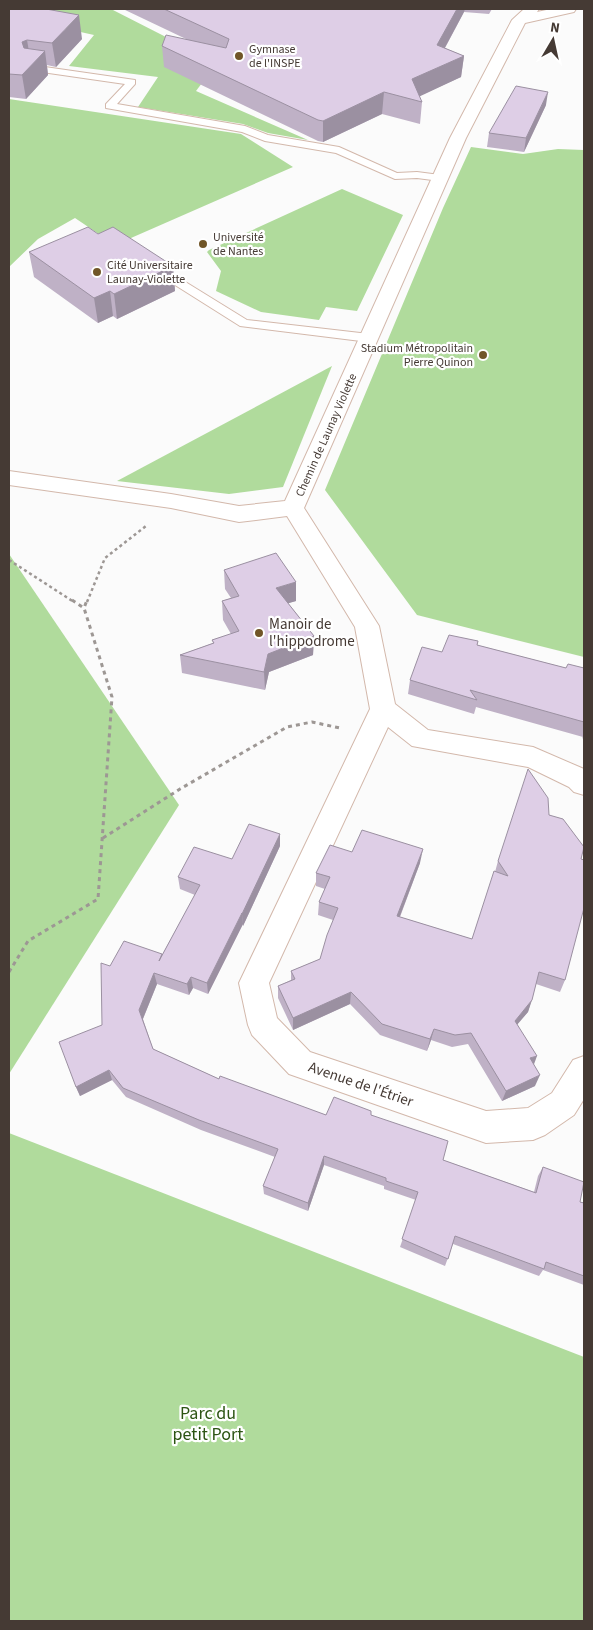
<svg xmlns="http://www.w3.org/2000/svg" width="593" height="1630" font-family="'Source Sans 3',sans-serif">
	<rect width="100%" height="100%" fill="#fbfbfb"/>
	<g fill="#b0db9c">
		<path d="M9,9h102l106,54 -21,28 112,49 -40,-7 -25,-9 -105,-17 20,-30 -89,-11 25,-31 -27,-6z"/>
		<path d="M9,99l232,35 52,33 -178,78 -40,-27 -37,21 -29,28z"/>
		<path d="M471,147l52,7 35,-5 26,1v507l-167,-42 -92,-125 118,-282z"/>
		<path d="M342,189l61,26 -46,96 -31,-4 -7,13 -58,-8 -45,-21 5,-20 -14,-19 2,-2z"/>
		<path d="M332,366l-49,121 -54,7 -112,-13z"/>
		<path d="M9,554l170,251 -170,269z"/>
		<path d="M9,1133l575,224v264h-575z"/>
	</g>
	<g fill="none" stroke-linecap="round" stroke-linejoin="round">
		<defs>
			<g id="lane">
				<path d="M31,65l104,15v4l-18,20 128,22 23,9 71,12 58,26 20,-1 23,3 5,3 -5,3 -23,-3 -22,1 -59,-26 -71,-12 -23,-9 -136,-24v-4l19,-20 -97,-14v-4z"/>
				<path d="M179,278l68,42 122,14 6,4 -6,4 -129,-16 -65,-41 -2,-3z"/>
			</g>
			<path id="street" d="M524,9h15l-2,3 14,-3h25l-2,3 -49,11 -59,115 -162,370 75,118 16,78 33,26 105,17 51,22v26l-10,-3 -5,-5 -41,-20 -116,-21 -24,-19 -119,256 8,35 33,34 176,59 42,-3 24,-15 21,-33 11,-4v43l-10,16 -29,20 -12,5 -47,3 -197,-69 -37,-39 -4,-10 -9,-42 131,-274 -15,-82 -68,-111 -48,6 -68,-14 -162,-23v-14l162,23 68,12 46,-5 165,-363 62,-118z"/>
		</defs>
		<use href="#lane" stroke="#d3b8ab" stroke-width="2"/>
		<use href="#street" stroke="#d3b8ab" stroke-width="2"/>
		<g stroke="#9d9794" stroke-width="2.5" stroke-dasharray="3 3" stroke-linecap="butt">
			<path d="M9,560l65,42"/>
			<path d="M87,602l18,-44 41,-32"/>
		</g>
		<g stroke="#9d9794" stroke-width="3" stroke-dasharray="4 4" stroke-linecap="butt">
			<path d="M72,600l12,8"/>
			<path d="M103,838l77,-49 107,-62 25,-5 28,6"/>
			<path d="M9,972l19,-31 70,-42 14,-202 -28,-89 3,-8"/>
		</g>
		<use href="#lane" fill="#fff" fill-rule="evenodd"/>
		<use href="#street" fill="#fff" fill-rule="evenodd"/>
	</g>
	<g fill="#bfb1c6">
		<path d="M9,9l73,30 -26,28 -9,-2 1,10 -22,24 -17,-2z"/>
		<path d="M123,9h369l-3,5 -25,-2 -19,36 19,8 -3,21 -42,19 3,6 -2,22 -38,-10 -59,28 -5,-1 -154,-74 -2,-21 24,-7z"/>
		<path d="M546,105l-22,47 -37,-5 2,-14z"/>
		<path d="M98,234l75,32 2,25 -58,28 -4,-3 -15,7 -64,-46 -5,-25z"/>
		<path d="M224,570l72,31 -8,2 26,33 -1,19 -44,17 -4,18 -83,-17 -2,-18 33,-12 -1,-3 19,-6 -8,-14 -1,-19 9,-3 -6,-9z"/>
		<path d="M477,645l89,23h18v71l-2,-1 1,-1 -107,-30 -2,7 -66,-20 2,-14 32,-28z"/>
		<path d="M549,815l32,44 -16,121 -5,12 -24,-8 -8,28 -11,12 17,40 1,22 -33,15 -34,-57 -16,3 -21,-7 -4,11 -47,-16 -30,-31 -57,26 -15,-32v-12l13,-6v-9l29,-12 13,-39 -15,-5 1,-13 6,-13 -9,-3v-13l36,-21 68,11 -20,54 72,22 23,-67 3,-11z"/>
		<path d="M280,846l-37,80v-2l-35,70 -15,-6 -4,7 -32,-11 -14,35 10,30 66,30 107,36h45l72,45 91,32 4,-16 5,-9 37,35 4,1v82l-41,-15 -4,6 -86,-32 -8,22 -45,-19 16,-47 -32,-11v-3l-60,-21 -16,46 -44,-17 -1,-8 12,-29 -74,-27 -75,-33 -14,-17 -32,16 -4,-9 26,-62 8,-59 52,-12v1l33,-60 -15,-6 -2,-12 54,-18z"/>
	</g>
	<g fill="#9b90a1">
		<path d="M457,9h8l-1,3 -29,54 2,-21z"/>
		<path d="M79,15l3,24 -26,28 -4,-24z"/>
		<path d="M27,40l4,23 -5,2 -4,-23z"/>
		<path d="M45,51l3,24 -22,24 -4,-24z"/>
		<path d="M464,56l-3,21 -49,23v-21z"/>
		<path d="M384,92l-2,22 -59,28v-21z"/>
		<path d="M548,92l-2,13 -22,47 2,-14z"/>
		<path d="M173,266l2,25 -58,28 -3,-25z"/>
		<path d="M110,291l3,25 -15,7 -4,-25z"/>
		<path d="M296,582v19l-20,6v-19z"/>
		<path d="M314,636l-1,19 -44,17 -4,18 -1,-18 4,-18z"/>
		<path d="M280,834v12l-37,80 -1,-12z"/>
		<path d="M423,849l-3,14 -25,66 2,-13z"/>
		<path d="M242,913l1,11 -35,70 -1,-11z"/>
		<path d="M154,973l3,11 -15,37 -3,-11z"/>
		<path d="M191,977l2,11 -4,7 -2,-11z"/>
		<path d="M351,992l-1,12 -57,26v-12z"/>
		<path d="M532,1000l-4,12 -17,20 4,-11z"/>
		<path d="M434,1029l-3,11 -4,11 3,-12z"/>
		<path d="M537,1056l-4,11 -3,-9z"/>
		<path d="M109,1070l3,10 -32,16 -4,-9z"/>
		<path d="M540,1075l-5,11 -33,15 4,-10z"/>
		<path d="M324,1156v9l-16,46v-8z"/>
	</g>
	<g fill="#decee6" stroke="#9b90a1">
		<path d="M9,9h37l33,6 -27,28 -25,-3 -5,2 2,6 21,3 -23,24 -13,-1z"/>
		<path d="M164,9h293l-20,36 27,11 -52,23 10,23 -38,-10 -61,29 -5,-1 -156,-74 4,-11 60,13 3,-9z"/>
		<path d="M516,86l32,6 -22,46 -37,-5z"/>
		<path d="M88,227l10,7 15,-7 60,39 -59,28 -4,-3 -16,7 -65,-46z"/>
		<path d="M276,553l20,29 -20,6 38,48 -46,18 -4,18 -84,-17 34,-12 -2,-3 27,-9 -17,-30 17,-5 -15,-26z"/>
		<path d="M449,635l29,6 -1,4 89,23 2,-4 16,4v54l-114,-32 7,10 -67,-20 12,-33 20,5z"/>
		<path d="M528,769l20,29 1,17 14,4 21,28 -3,12 3,1v48l-19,72 -26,-8 -7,28 -17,21 22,35 -7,2 10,17 -34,16 -35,-58 -16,2 -21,-6 -4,10 -48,-15 -31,-32 -58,26 -15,-32 17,-7 -4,-8 29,-12 7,-24 11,-27 -19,-6 11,-25 -14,-4 14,-28 22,7 10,-22 61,19 -26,67 75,23 22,-68 14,5 -10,-15z"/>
		<path d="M249,824l31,10 -38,80v-1l-35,70 -16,-6 -4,7 -33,-11 -15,37 14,39 66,30 1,-3 106,39 8,-18 37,14v4l77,26 -5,19 93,33 7,-26 41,15 -4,20 4,1v73l-38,-14 -2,7 -89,-33 -7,23 -46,-20 16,-47 -32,-11v-3l-62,-22 -16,47 -45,-17 15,-37 -79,-29 -76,-32 -14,-18 -33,17 -17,-45 43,-17 -1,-62 9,3 14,-25 38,13 -3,7 41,-76 -22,-8 16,-30 38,12z"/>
	</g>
	<g fill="#715628" stroke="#fff" stroke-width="2">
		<circle cx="239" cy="56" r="5"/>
		<circle cx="203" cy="244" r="5"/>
		<circle cx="97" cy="272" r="5"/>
		<circle cx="483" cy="355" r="5"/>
		<circle cx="259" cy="633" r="5"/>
	</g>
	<g text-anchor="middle" stroke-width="4.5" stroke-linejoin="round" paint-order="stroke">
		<g font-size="12" fill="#453a34" stroke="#fff" text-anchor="start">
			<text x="249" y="53">Gymnase<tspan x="249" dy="14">de l'INSPE</tspan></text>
			<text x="213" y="241">Université<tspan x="213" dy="14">de Nantes</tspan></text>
			<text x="107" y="269">Cité Universitaire<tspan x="107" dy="14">Launay-Violette</tspan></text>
			<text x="473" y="352" text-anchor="end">Stadium Métropolitain<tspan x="473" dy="14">Pierre Quinon</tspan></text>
		</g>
		<g font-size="12" fill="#453a34" stroke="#fff">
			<text transform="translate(326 435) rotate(-66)" y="4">Chemin de Launay Violette</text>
		</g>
		<g font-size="15" fill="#453a34" stroke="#fff" text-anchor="start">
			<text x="269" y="629">Manoir de<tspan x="269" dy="17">l'hippodrome</tspan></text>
		</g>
		<g font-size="15" fill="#453a34" stroke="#fff">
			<text transform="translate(361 1084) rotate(19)" y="5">Avenue de l'Étrier</text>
		</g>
		<g font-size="18" fill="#2c5413" stroke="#fff">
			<text x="208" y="1419">Parc du<tspan x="208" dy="21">petit Port</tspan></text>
		</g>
	</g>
	<rect width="593" height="1630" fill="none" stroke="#453a34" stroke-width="20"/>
	<g transform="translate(553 40) rotate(9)" stroke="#ffffff" stroke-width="4" paint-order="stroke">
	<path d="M0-4L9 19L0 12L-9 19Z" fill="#453a34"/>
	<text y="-8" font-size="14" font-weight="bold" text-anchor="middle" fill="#453a34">N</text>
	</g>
</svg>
